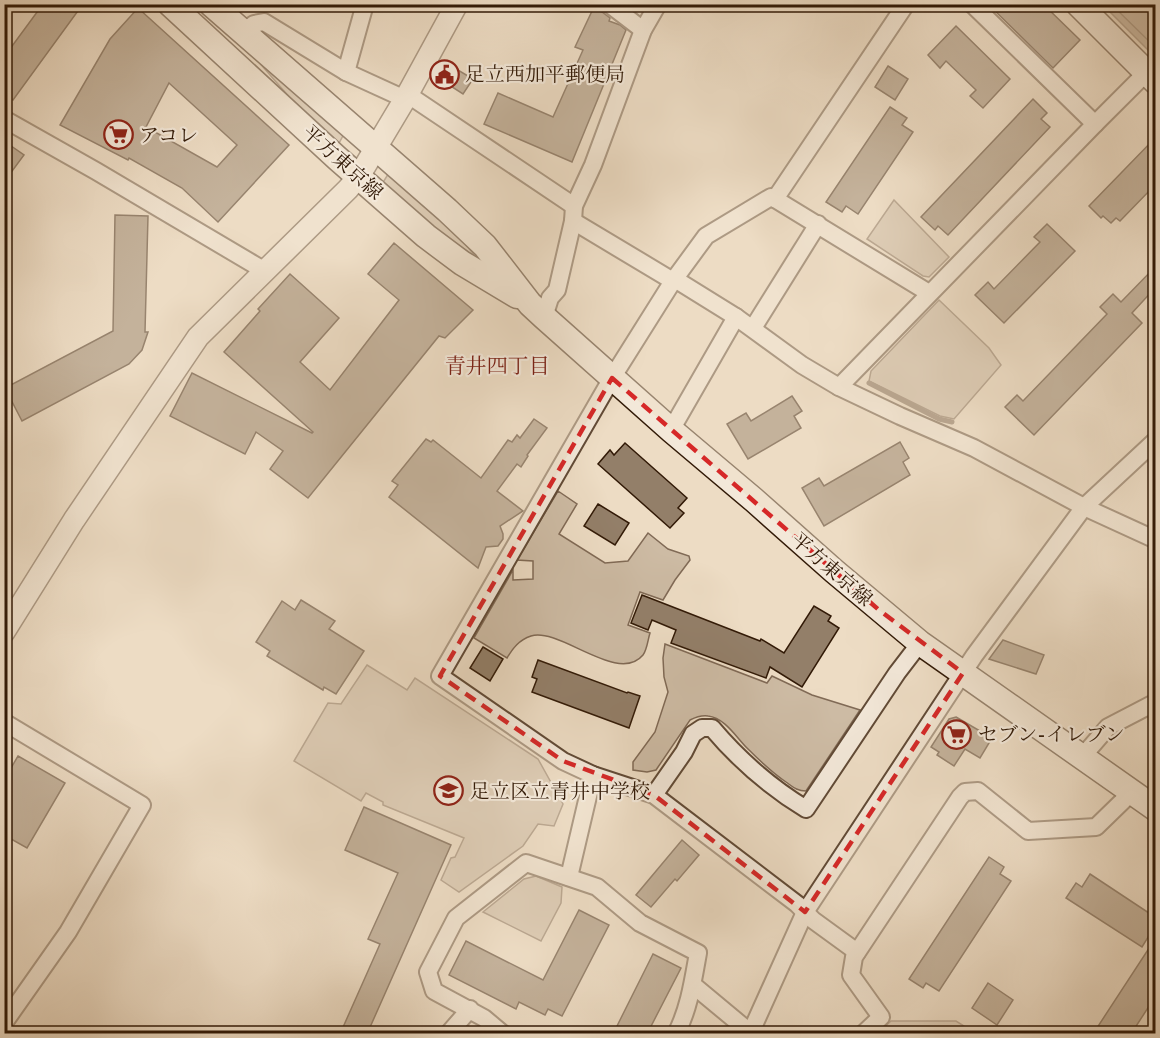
<svg xmlns="http://www.w3.org/2000/svg" width="1160" height="1038" font-family="'IM FELL Double Pica','Noto Serif JP',serif">
	<rect width="100%" height="100%" fill="#eddcc4"/>
	<filter id="stains"><feTurbulence type="fractalNoise" baseFrequency=".00333" numOctaves="4"/><feColorMatrix values="0 0 0 0 .2 0 0 0 0 .09 0 0 0 0 .02 0 0 0 .5 -.17"/></filter>
	<radialGradient id="worn" r=".72"><stop offset=".6" stop-color="#630" stop-opacity="0"/><stop offset="1" stop-color="#630" stop-opacity=".3"/></radialGradient>
	<g fill="#cdbba4" stroke="#806a56" stroke-width="1.5">
		<path d="M250,52l95,80 -7,13 -47,-46z"/>
		<path d="M390,171l53,46 33,40 -44,-30 -50,-43z"/>
		<path d="M894,200l55,57 -20,20 -6,-1 -56,-37z"/>
		<path d="M939,300l50,48 12,17 -47,54 -14,-3 -71,-35 2,-10z"/>
		<path d="M558,491l19,13 -18,30 46,29 23,-2 20,-28 20,16 21,7 1,4 -15,20 -12,20 -23,-8 -12,33 22,8c-2,6 -3,17 -7,22 -25,30 -83,-28 -112,-19 -12,4 -18,12 -24,22l-33,-20 39,-68v10l20,-1v-18l-16,-1z"/>
		<path d="M665,644l102,39 5,-7 40,19 48,15 -54,81c-9,0 -13,-4 -20,-9 -15,-10 -27,-22 -39,-34 -11,-11 -22,-30 -39,-32 -7,-1 -12,1 -18,4l-34,50 -9,2 -14,-2v-8l22,-30 13,-40 -4,-15 -1,-19z"/>
		<path d="M367,665l40,25 8,-12 123,81 25,45 -9,22 -16,-2 -15,22 -64,46 -18,-12 10,-22 4,-1 9,-19 -81,-33v-3l-17,-9 -5,8 -67,-40 34,-58 13,1z"/>
		<path d="M536,876l26,11 -1,16 -20,38 -58,-29 41,-33z"/>
		<path d="M891,1021h65l19,12h-97z"/>
	</g>
	<path fill="#ad9a84" stroke="#7c6752" stroke-width="1.5" d="M1103,5h52v52z"/>
	<g fill="none" stroke-linecap="round" stroke-linejoin="round">
		<path stroke="#705a46" stroke-width="1.5" d="M1111,4l45,44"/>
		<path stroke="#7c6752" stroke-width="5" d="M869,383l70,36 13,3"/>
	</g>
	<g fill="#937f69" stroke="#321a07" stroke-width="1.5" fill-rule="evenodd">
		<path d="M43,4h40l-70,96 -9,-6v-37z"/>
		<path d="M988,4h55l37,36 -27,28z"/>
		<path d="M138,8l151,137 -71,77 -36,-34 -53,-30 -1,2 -68,-35 50,-86zM169,83l68,62 -20,22 -71,-40z"/>
		<path d="M593,9l9,3 8,6 -1,3 11,4 6,5 -54,132 -88,-38 14,-31 55,24 30,-67 -8,-3z"/>
		<path d="M956,26l54,53 -27,29 -13,-12 6,-6 -30,-29 -6,7 -12,-13z"/>
		<path d="M442,65l14,8 2,-3 15,9 -10,15 -28,-18z"/>
		<path d="M888,66l20,13 -13,21 -20,-13z"/>
		<path d="M1033,99l14,14 -6,6 9,8 -102,108 -10,-9 -3,4 -14,-13z"/>
		<path d="M890,107l17,11 -5,7 11,7 -55,82 -12,-8 -4,6 -16,-10z"/>
		<path d="M1155,138v47l-35,36 -4,-3 -5,5 -8,-7 -2,2 -12,-12z"/>
		<path d="M4,141l20,14 -20,27z"/>
		<path d="M115,215l33,1 -3,116h3l-6,18 -13,14 -107,57 -17,-33 108,-57z"/>
		<path d="M1047,224l28,27 -71,72 -29,-28 13,-13 6,7 46,-47 -6,-5z"/>
		<path d="M394,243l79,67 -28,28 -6,-2 -131,162 -38,-29 13,-18 -27,-19 -11,22 -75,-38 22,-43 120,60 1,-1 -89,-80 36,-41 -2,-2 32,-35 49,44 -39,44 30,28 69,-90 -31,-26z"/>
		<path d="M1155,267v21l-23,25 10,10 -108,112 -29,-28 12,-12 6,6 84,-87 -7,-7 13,-13 8,8z"/>
		<path d="M792,396l10,15 -8,5 7,12 -53,31 -21,-35 19,-11 5,8z"/>
		<path d="M534,419l13,9 -20,27 1,1 -7,11 -4,-3 -20,27 26,20 -23,15 3,8v5l-5,7 -12,1 -8,21 -89,-71 9,-12 -6,-4 34,-42 5,3 2,-2 48,38 27,-38 4,2 5,-7 3,3z"/>
		<path d="M900,442l9,16 -6,4 7,13 -86,51 -22,-38 17,-10 5,8z"/>
		<path d="M625,443l62,55 -9,10 6,5 -14,15 -72,-64 12,-14 4,5z"/>
		<path d="M598,504l31,19 -14,22 -31,-19z"/>
		<path d="M642,595l118,46 1,-2 23,14 30,-47 17,10 -3,5 11,7 -37,59 -32,-20 -4,11 -95,-35 5,-13 -24,-10 -4,10 -17,-7z"/>
		<path d="M301,600l34,21 -6,8 35,22 -28,43 -12,-7 -1,3 -56,-34 3,-5 -14,-9 26,-41 13,9z"/>
		<path d="M1003,640l41,15 -8,19 -47,-15z"/>
		<path d="M483,647l20,12 -13,22 -20,-13z"/>
		<path d="M538,660l89,33 1,-1 12,4 -11,32 -97,-36 5,-13 -5,-2z"/>
		<path d="M956,717l36,21 -12,20 -15,-9 -11,17 -17,-11 2,-3 -8,-5 18,-28z"/>
		<path d="M18,756l47,27 -38,65 -23,-13v-55z"/>
		<path d="M364,807l87,38 -84,189h-27l40,-90 -12,-5 30,-66 -53,-23z"/>
		<path d="M682,840l17,15 -22,26 -2,-2 -24,28 -15,-12z"/>
		<path d="M989,857l15,10 -4,7 11,7 -72,110 -13,-8 -3,5 -14,-9z"/>
		<path d="M1090,874l65,43v9l-13,21 -76,-49 10,-15 6,4z"/>
		<path d="M579,910l30,15 -47,91 -14,-7 -3,6 -26,-13 -3,7 -67,-34 17,-34 77,39z"/>
		<path d="M1155,939v58l-24,37h-38z"/>
		<path d="M653,954l28,14 -34,66h-34z"/>
		<path d="M988,983l25,17 -16,25 -25,-17z"/>
	</g>
	<g fill="none" stroke-linecap="round" stroke-linejoin="round">
		<defs>
			<g id="minor">
				<path d="M609,4l34,26"/>
				<path d="M906,4l-131,195 154,94"/>
				<path d="M972,4l123,120"/>
				<path d="M243,32l11,-8 10,-2 82,50 59,27"/>
				<path d="M346,72l19,-68"/>
				<path d="M407,94l167,112"/>
				<path d="M4,119l92,52 169,100"/>
				<path d="M775,199l-4,-2 -65,39 -33,45 -61,97 -172,298 123,85 30,14 61,20 143,109 16,16 44,32"/>
				<path d="M573,221l100,60h5l58,36 66,48 37,22 61,29 74,32 110,59 72,33"/>
				<path d="M544,317l6,-19 7,-8 16,-69 1,-15 19,-41 50,-135 15,-26"/>
				<path d="M753,328l65,-104"/>
				<path d="M839,387l256,-263 51,-51"/>
				<path d="M671,430l65,-113"/>
				<path d="M4,722l138,83 -74,127 -64,91"/>
				<path d="M1082,757l26,-30 48,-25"/>
				<path d="M654,795l30,-43 9,-18 9,-6h10c27,32 58,59 94,81l91,-136 23,-30"/>
				<path d="M569,877l24,-102"/>
				<path d="M693,985l59,49"/>
				<path d="M448,1034l22,-25"/>
				<path d="M503,1034l-19,-16 -50,-27 -6,-19 28,-54 70,-55 71,24 43,36 58,30c-5,28 -9,56 -22,81"/>
				<path d="M750,1034l55,-122 169,-256 110,-149 72,-67"/>
				<path d="M863,1034l18,-17 -30,-42 3,-18 106,-160 5,-5 13,-1 50,40 68,-4 36,-35"/>
			</g>
			<path id="tertiary" d="M4,632l70,-112 124,-183 150,-148 11,-13 46,-77 52,-95"/>
			<g id="secondary">
				<path d="M170,4l167,154 89,78 36,27 55,33"/>
				<path d="M211,4l236,206 38,36 45,58 14,13 127,113 83,70 80,71 86,72 236,166"/>
				<path d="M1078,4l78,78"/>
			</g>
		</defs>
		<use href="#minor" stroke="#614a36" stroke-width="20"/>
		<use href="#tertiary" stroke="#614a36" stroke-width="24"/>
		<use href="#secondary" stroke="#321a07" stroke-width="27"/>
		<use href="#minor" stroke="#f3e8d9" stroke-width="16"/>
		<use href="#tertiary" stroke="#f3e8d9" stroke-width="21"/>
		<use href="#secondary" stroke="#f3e8d9" stroke-width="24"/>
	</g>
	<path d="M0 0H1160V1038H0ZM612,378l267,232 84,63 -158,239 -151,-117 -91,-34 -123,-85z" fill="#eddcc4" fill-opacity=".55" fill-rule="evenodd"/>
	<path fill="none" stroke="#d62828" stroke-width="4.5" stroke-dasharray="12 8" stroke-linejoin="round" d="M612,378l267,232 84,63 -158,239 -151,-117 -91,-34 -123,-85z"/>
	<defs>
		<symbol id="civic-ring" viewBox="-11 -11 22 22"><circle r="9.5" fill="#f3e8d9" stroke="#8f2418" stroke-width="1.5"/><path d="M-.6-6.5H3V-4.5H.6V-3L4-1V1h2V6H-6V1h2V-1L-.6-3ZM-1.2 2.5V6h2.4V2.5Z" fill="#8f2418"/></symbol>
		<symbol id="supermarket-ring" viewBox="-11 -11 22 22"><circle r="9.5" fill="#f3e8d9" stroke="#8f2418" stroke-width="1.5"/><path d="M-6-5.5h2.5l.6 2H6L4.5 2H-2.5L-4.4-4H-6ZM-1.5 3.2a1.3 1.3 0 1 0 .1 0ZM3 3.2a1.3 1.3 0 1 0 .1 0Z" fill="#8f2418"/></symbol>
		<symbol id="school-ring" viewBox="-11 -11 22 22"><circle r="9.5" fill="#f3e8d9" stroke="#8f2418" stroke-width="1.5"/><path d="M0-5L7-2L0 1L-7-2ZM-4 1L0 2.5L4 1V4Q0 6-4 4Z" fill="#8f2418"/></symbol>
	</defs>
	<g fill-rule="evenodd">
		<use href="#civic-ring" x="428" y="58" width="33" height="33"/>
		<use href="#supermarket-ring" x="102" y="118" width="33" height="33"/>
		<use href="#supermarket-ring" x="940" y="718" width="33" height="33"/>
		<use href="#school-ring" x="432" y="774" width="33" height="33"/>
	</g>
	<g text-anchor="middle" stroke-width="4.5" stroke-linejoin="round" paint-order="stroke">
		<g font-size="20" fill="#321a07" stroke="#f3e8d9" text-anchor="start">
			<text x="465" y="81">足立西加平郵便局</text>
			<text x="139" y="142">アコレ</text>
			<text x="978" y="741">セブン-イレブン</text>
			<text x="470" y="798">足立区立青井中学校</text>
		</g>
		<g font-size="20" fill="#321a07" stroke="#f3e8d9">
			<text transform="translate(343 162) rotate(42)" y="7">平方東京線</text>
			<text transform="translate(832 569) rotate(41)" y="7">平方東京線</text>
		</g>
		<g font-size="21" fill="#7a1f14" stroke="#f3e8d9">
			<text x="497" y="373">青井四丁目</text>
		</g>
	</g>
	<rect width="1160" height="1038" fill="none" stroke="#eddcc4" stroke-width="24"/>
	<rect x="6" y="6" width="1148" height="1026" fill="none" stroke="#321a07" stroke-width="3"/>
	<rect x="12" y="12" width="1136" height="1014" fill="none" stroke="#321a07" stroke-width="1.5"/>
	<rect width="100%" height="100%" filter="url(#stains)"/>
	<rect width="100%" height="100%" fill="url(#worn)"/>
</svg>
